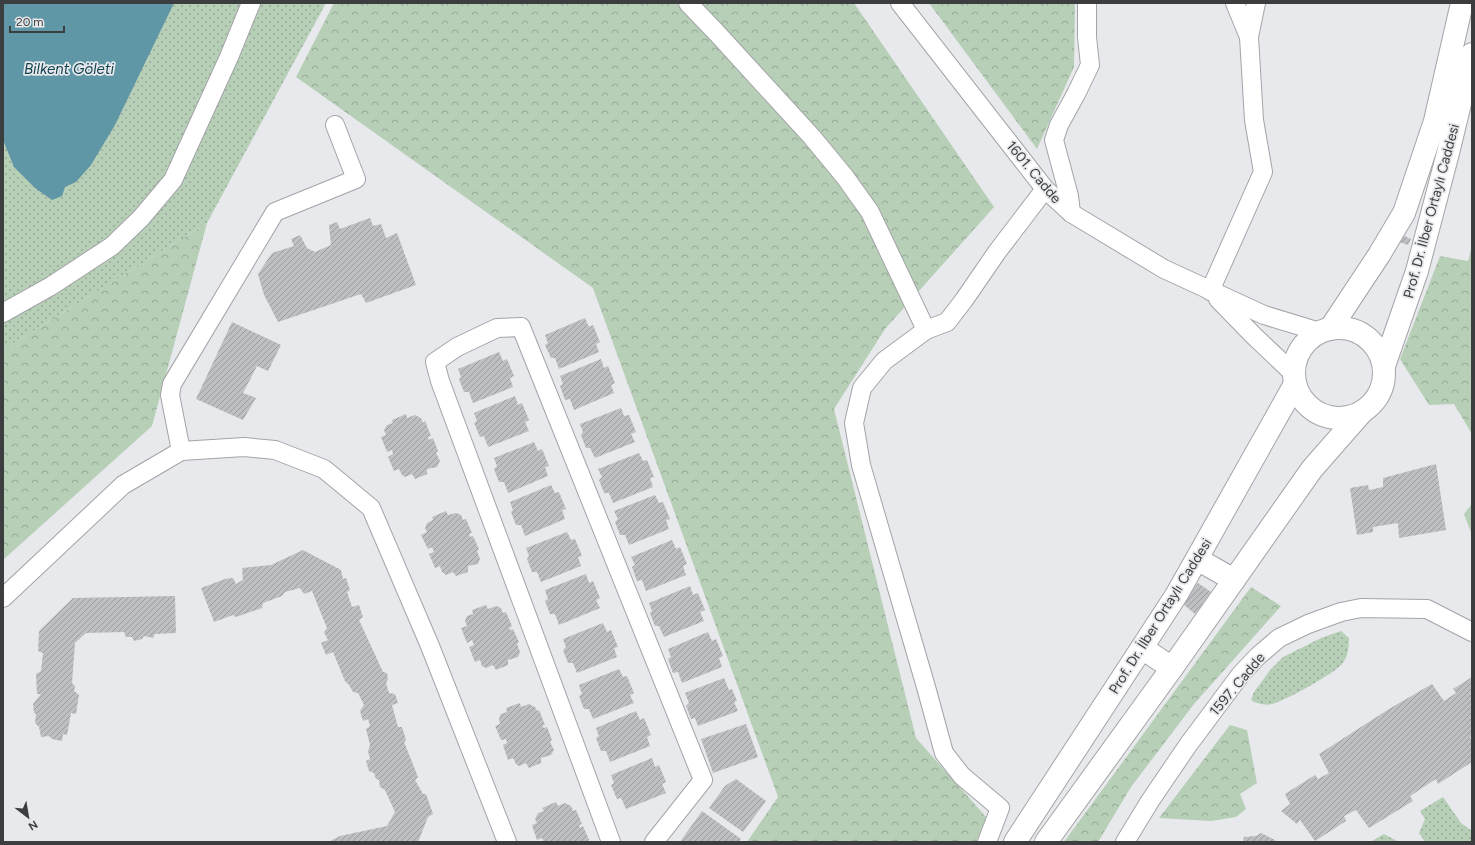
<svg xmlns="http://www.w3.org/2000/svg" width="1475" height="845" font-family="Figtree,sans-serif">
	<defs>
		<pattern id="grass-dots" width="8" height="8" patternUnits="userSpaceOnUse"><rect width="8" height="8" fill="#b7cfb7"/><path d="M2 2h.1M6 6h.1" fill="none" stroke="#96a996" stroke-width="1.8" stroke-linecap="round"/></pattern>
		<pattern id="forest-crowns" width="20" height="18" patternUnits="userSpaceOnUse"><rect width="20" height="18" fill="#b7cfb7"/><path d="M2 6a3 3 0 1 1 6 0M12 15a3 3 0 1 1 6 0" fill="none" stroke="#96a996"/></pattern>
		<pattern id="building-hatch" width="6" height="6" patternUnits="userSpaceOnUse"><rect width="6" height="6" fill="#bebfc3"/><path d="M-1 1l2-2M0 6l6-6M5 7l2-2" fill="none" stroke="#9c9ca0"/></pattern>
	</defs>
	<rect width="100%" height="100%" fill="#e8e9ed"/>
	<g fill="url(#grass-dots)">
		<path d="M3,3h323l-119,220 -204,127z"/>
		<path d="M1341,631l8,7c0,10 -1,18 -7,26 -8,10 -58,37 -70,40 -7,2 -16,-1 -21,-4l3,-8 17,-23 12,-12 38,-19z"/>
		<path d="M1443,797l18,26 11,8v11h-47l-6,-9 6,-14 -5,-8z"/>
		<path d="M1384,834l15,8h-29z"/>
	</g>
	<g fill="url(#forest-crowns)">
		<path d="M334,3h520l140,204 -109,122 -51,80 82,329 71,80 -11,24h-229l31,-45 -185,-509 -297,-211z"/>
		<path d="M929,3h146l-1,64 -37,82z"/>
		<path d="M207,223l-55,203 -149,134v-210z"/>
		<path d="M1472,246v188l-18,-30 -25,1 -29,-46 40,-103 28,5z"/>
		<path d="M1472,504v31l-8,-21z"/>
		<path d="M1251,587l30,19 -87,98 -63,83 -33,55h-34z"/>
		<path d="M1230,725l17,5 10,53 -17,11 6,15 -10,8 -25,4 -52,-3z"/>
	</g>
	<path fill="#6097a7" d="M3,3h171l-59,122 -24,40 -15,17 -11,5 -3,9 -10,4 -17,-12 -21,-21 -11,-27z"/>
	<g fill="url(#building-hatch)">
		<path d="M370,218l3,8 8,-2 5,14 11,-5 19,52 -50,18 -5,-9 -83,28 -14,-27 -6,-21 14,-21 22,-7 -3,-7 9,-4 7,13 8,4 16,-7 -2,-20 8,-3 3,7z"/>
		<path d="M1402,235l9,4 -3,6 -9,-3z"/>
		<path d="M585,318l4,9 4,-2 7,17 -4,2 3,8 -40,17 -4,-11h-4l-6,-13 3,-2 -3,-8z"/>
		<path d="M232,322l49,23 -13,26 -11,-5 -14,27 13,5 -13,22 -47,-21z"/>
		<path d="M499,352l4,9 4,-2 7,17 -4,2 3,9 -40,16 -4,-11h-5l-5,-13 2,-2 -3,-8z"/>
		<path d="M601,359l3,9 4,-2 7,17 -4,2 3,8 -40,17 -4,-11 -5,1 -5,-14 3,-2 -3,-8z"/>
		<path d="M515,396l3,9 4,-2 7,17 -4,2 4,9 -41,16 -4,-11 -4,1 -6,-14 3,-2 -3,-8z"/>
		<path d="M621,408l3,8 5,-1 7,17 -5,2 4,8 -40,16 -5,-10h-4l-5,-13 2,-3 -3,-8z"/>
		<path d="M406,414l1,4 8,-3 6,3 2,5 2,-2 6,15 -3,1 1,3 4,-2 5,13 -2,2 4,8 -3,6 -10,2v5l-12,5 -3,-5 -7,3 -3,-2 -3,-6 -5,2 -6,-14 5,-3 -1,-4 -5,2 -6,-15 5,-2 -2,-5 3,-5 6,-2 -1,-3z"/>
		<path d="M534,442l4,9 4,-2 7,17 -4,1 3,9 -40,17 -4,-11h-5l-5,-13 3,-3 -3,-8z"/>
		<path d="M639,453l4,8 4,-1 7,17 -4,1 3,9 -40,16 -4,-10h-5l-5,-13 3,-3 -4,-8z"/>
		<path d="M1436,464l10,66 -47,8 -1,-15 -25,4v5l-16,3 -7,-47 18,-3 1,5 14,-3v-9z"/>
		<path d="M551,485l4,8 4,-1 7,17 -4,1 3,9 -40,17 -4,-11h-5l-5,-13 2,-2 -3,-8z"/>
		<path d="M655,495l4,8 4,-1 7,17 -4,1 3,9 -40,16 -4,-10h-5l-5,-13 3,-3 -4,-8z"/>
		<path d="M446,511l2,4 8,-2 5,2 2,5 3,-1 6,14 -3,1 1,3 3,-1 6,13 -2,2 3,8 -2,5 -10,2v6l-12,4 -3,-4 -7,3 -4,-3 -2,-6 -5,2 -6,-14 5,-2 -2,-5 -4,2 -7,-14 6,-3 -2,-4 2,-5 6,-3 -1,-3z"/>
		<path d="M567,532l4,8 4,-1 7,17 -4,1 3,9 -40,16 -4,-10h-5l-5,-13 2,-3 -3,-8z"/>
		<path d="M672,540l4,9 4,-2 7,17 -4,2 3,9 -40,16 -4,-11 -5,1 -5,-14 3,-2 -4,-8z"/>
		<path d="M303,550l38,20 2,9 3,-1 4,12 -3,2 5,15 7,-2 4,12 -4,3 24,52 4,1 1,6 -2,4 3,10 6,1 3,9 -6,2 6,22h4l4,13 -2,2 14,35 -3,3 8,14h3l7,20 -5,3 -10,25h-90l12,-6 47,-10 8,-14 -10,-22 -5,-3 -1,-7 -3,-1 -2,-6 -5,-2 -3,-10 4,-2 -2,-8 2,-6 -4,-16 4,-3 -2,-7 -5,2 -3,-10 4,-6 -6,-12 -5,-1 -4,-7 -4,-4 -12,-29 -7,3 -5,-12 7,-3 -4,-8 3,-4 -15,-37 -8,3 -4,-6 -15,4 -3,4 -19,7 -1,5 -26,9 -3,-2 -19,7 -13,-34 24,-9 8,-1 3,6 7,-4 -1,-12 29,-3z"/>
		<path d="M586,574l3,9 4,-2 7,17 -4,2 4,8 -41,17 -4,-11h-5l-5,-13 3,-2 -3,-9z"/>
		<path d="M1198,583l13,9 -16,22 -12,-10z"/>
		<path d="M690,586l3,9 5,-2 7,17 -5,2 4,9 -40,16 -5,-11h-4l-5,-13 2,-2 -3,-8z"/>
		<path d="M175,596l1,37 -21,1 -2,4 -9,-2 -2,3 -8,2 -2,-4h-6l-2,-5 -38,1 -11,10 -3,40 3,3 -1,5 5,4 -3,19 -5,-1 -4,22 -4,-1 -1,7 -10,-2 -3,-3 -8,1 -2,-10 -4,-4 1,-9 -2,-1 -1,-9 8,-10h-4l-1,-20 5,-3 2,-18 -5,-2 1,-20 34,-33z"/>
		<path d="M486,605l2,4 8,-3 5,2 2,5 3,-1 6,14 -3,2 1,2 3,-1 6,13 -2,2 3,8 -2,5 -10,3v5l-12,5 -3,-5 -7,3 -4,-2 -2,-6 -5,2 -6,-15 5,-2 -2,-5 -5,3 -6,-15 6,-2 -2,-5 2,-5 6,-2 -1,-4z"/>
		<path d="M603,623l4,9 4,-2 7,17 -4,1 3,9 -40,16 -4,-10h-5l-5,-13 3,-3 -3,-8z"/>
		<path d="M708,632l4,9 4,-2 7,17 -4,2 3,9 -40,16 -4,-11 -5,1 -5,-14 3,-2 -3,-8z"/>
		<path d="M619,669l4,8 4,-1 7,17 -4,2 4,8 -41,16 -4,-10h-5l-5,-13 3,-2 -3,-9z"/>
		<path d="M1472,677v59l-2,1 2,4v21l-34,22 -2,-5 -26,17 3,5 -44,27 -13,-18 -12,6 2,5 -31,20 -15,-21 -3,4 -16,-13 9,-7 -5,-10 30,-19 3,4 11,-6 -10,-19 70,-45 43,-25 12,17 12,-8 -3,-4z"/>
		<path d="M724,678l5,12 3,-1 5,12 -3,1 4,9 -40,15 -3,-8 -4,1 -5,-13 3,-3 -4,-10z"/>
		<path d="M520,703l1,4 8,-3 6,3 2,4 2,-1 6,15 -3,1 2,2 3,-1 5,13 -2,2 4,8 -3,5 -10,3v5l-12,5 -3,-5 -7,3 -3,-2 -3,-6 -5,2 -5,-15 4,-2 -1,-4 -5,1 -6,-14 5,-2 -1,-5 2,-5 6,-2 -1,-4z"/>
		<path d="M636,711l4,9 4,-2 7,17 -4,2 3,9 -40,16 -4,-11h-5l-5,-13 3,-2 -3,-8z"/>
		<path d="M746,724l12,33 -45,16 -12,-34z"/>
		<path d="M652,758l3,9 4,-2 7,17 -4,2 4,9 -40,16 -5,-11 -4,1 -6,-14 3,-2 -3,-8z"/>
		<path d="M736,779l30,22 -23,31 -34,-24 16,-22z"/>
		<path d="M556,802l2,4 7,-3 6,3 2,5 3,-1 6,14 -3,1 1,3 3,-2 6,14 -2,2h-43l-2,-4 -5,2 -5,-15 5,-2 -2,-4 3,-6 6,-2 -2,-3z"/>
		<path d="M702,811l39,28 -2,3h-59z"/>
		<path d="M1261,833l14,7 1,2h-33l1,-5 12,-1z"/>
	</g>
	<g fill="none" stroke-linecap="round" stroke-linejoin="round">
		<defs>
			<g id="minor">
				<path d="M688,3l27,28 97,106 33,40 25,35 56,118"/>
				<path d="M900,3l145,186 26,24 93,56 100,46 56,17"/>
				<path d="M1235,3l14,34"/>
				<path d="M1071,213l-2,-17 -15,-56 5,-15 17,-31 14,-29 -3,-28v-34"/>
				<path d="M1210,291l53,-119 -9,-52 -5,-83 7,-34"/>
				<path d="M1218,299l35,36 41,39"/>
				<path d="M3,313l48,-27 61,-40 29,-28 32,-38 56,-123 22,-54"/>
				<path d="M181,451l-11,-56 2,-11 103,-172 81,-33 -21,-54"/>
				<path d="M3,598l120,-113 58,-34 63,-4 31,3 49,19 47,39 59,138 77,196"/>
				<path d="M611,842l-171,-461 -5,-19 22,-15 40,-19 24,-1 182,453 -49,62"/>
				<path d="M987,842l13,-34 -38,-32 -18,-23 -18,-66 -65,-222 -7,-42 8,-35 22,-27 42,-31 21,-8 17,-22 33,-48 48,-63"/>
				<path d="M1125,842l25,-41 38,-56 53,-71 17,-18 21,-18 29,-14 33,-12 20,-4 66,1 45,23"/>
			</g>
			<g id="tertiary">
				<circle cx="1339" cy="373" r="45"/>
				<path d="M1330,329l49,-74 25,-42 31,-92 27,-118"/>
				<path d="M1384,366l33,-95 31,-118 24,-99"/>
				<path d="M1197,559l37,21"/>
				<path d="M1142,648l30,20"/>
				<path d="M1015,842l162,-248 118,-210"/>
				<path d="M1046,842l126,-174 140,-199 50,-57"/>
			</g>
		</defs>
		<use href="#minor" stroke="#a3a4a7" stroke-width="20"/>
		<use href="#tertiary" stroke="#a3a4a7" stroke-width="24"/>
		<use href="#minor" stroke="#fff" stroke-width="18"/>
		<use href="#tertiary" stroke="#fff" stroke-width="22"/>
	</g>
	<g text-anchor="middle" stroke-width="3.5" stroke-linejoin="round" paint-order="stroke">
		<g font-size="14" fill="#3c3d3e" stroke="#e8e9ed">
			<text transform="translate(1034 172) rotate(50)" y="5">1601. Cadde</text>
			<text transform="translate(1431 211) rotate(-75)" y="5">Prof. Dr. İlber Ortaylı Caddesi</text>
			<text transform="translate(1160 616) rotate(-58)" y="5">Prof. Dr. İlber Ortaylı Caddesi</text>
			<text transform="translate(1237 684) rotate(-50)" y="5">1597. Cadde</text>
		</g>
		<g font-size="15" font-style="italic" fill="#10424e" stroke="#e8e9ed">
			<text x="69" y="74">Bilkent Göleti</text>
		</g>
	</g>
	<rect width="1475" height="845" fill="none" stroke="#3c3d3e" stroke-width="8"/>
	<g transform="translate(28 817) rotate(149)" stroke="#e8e9ed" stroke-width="3" paint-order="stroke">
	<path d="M0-3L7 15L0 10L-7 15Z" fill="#3c3d3e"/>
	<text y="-6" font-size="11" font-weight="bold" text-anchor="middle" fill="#3c3d3e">N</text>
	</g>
	<path d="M10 26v6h54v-6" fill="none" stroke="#3c3d3e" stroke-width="2"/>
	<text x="16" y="26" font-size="12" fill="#3c3d3e" stroke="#e8e9ed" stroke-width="3" paint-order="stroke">20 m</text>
</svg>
